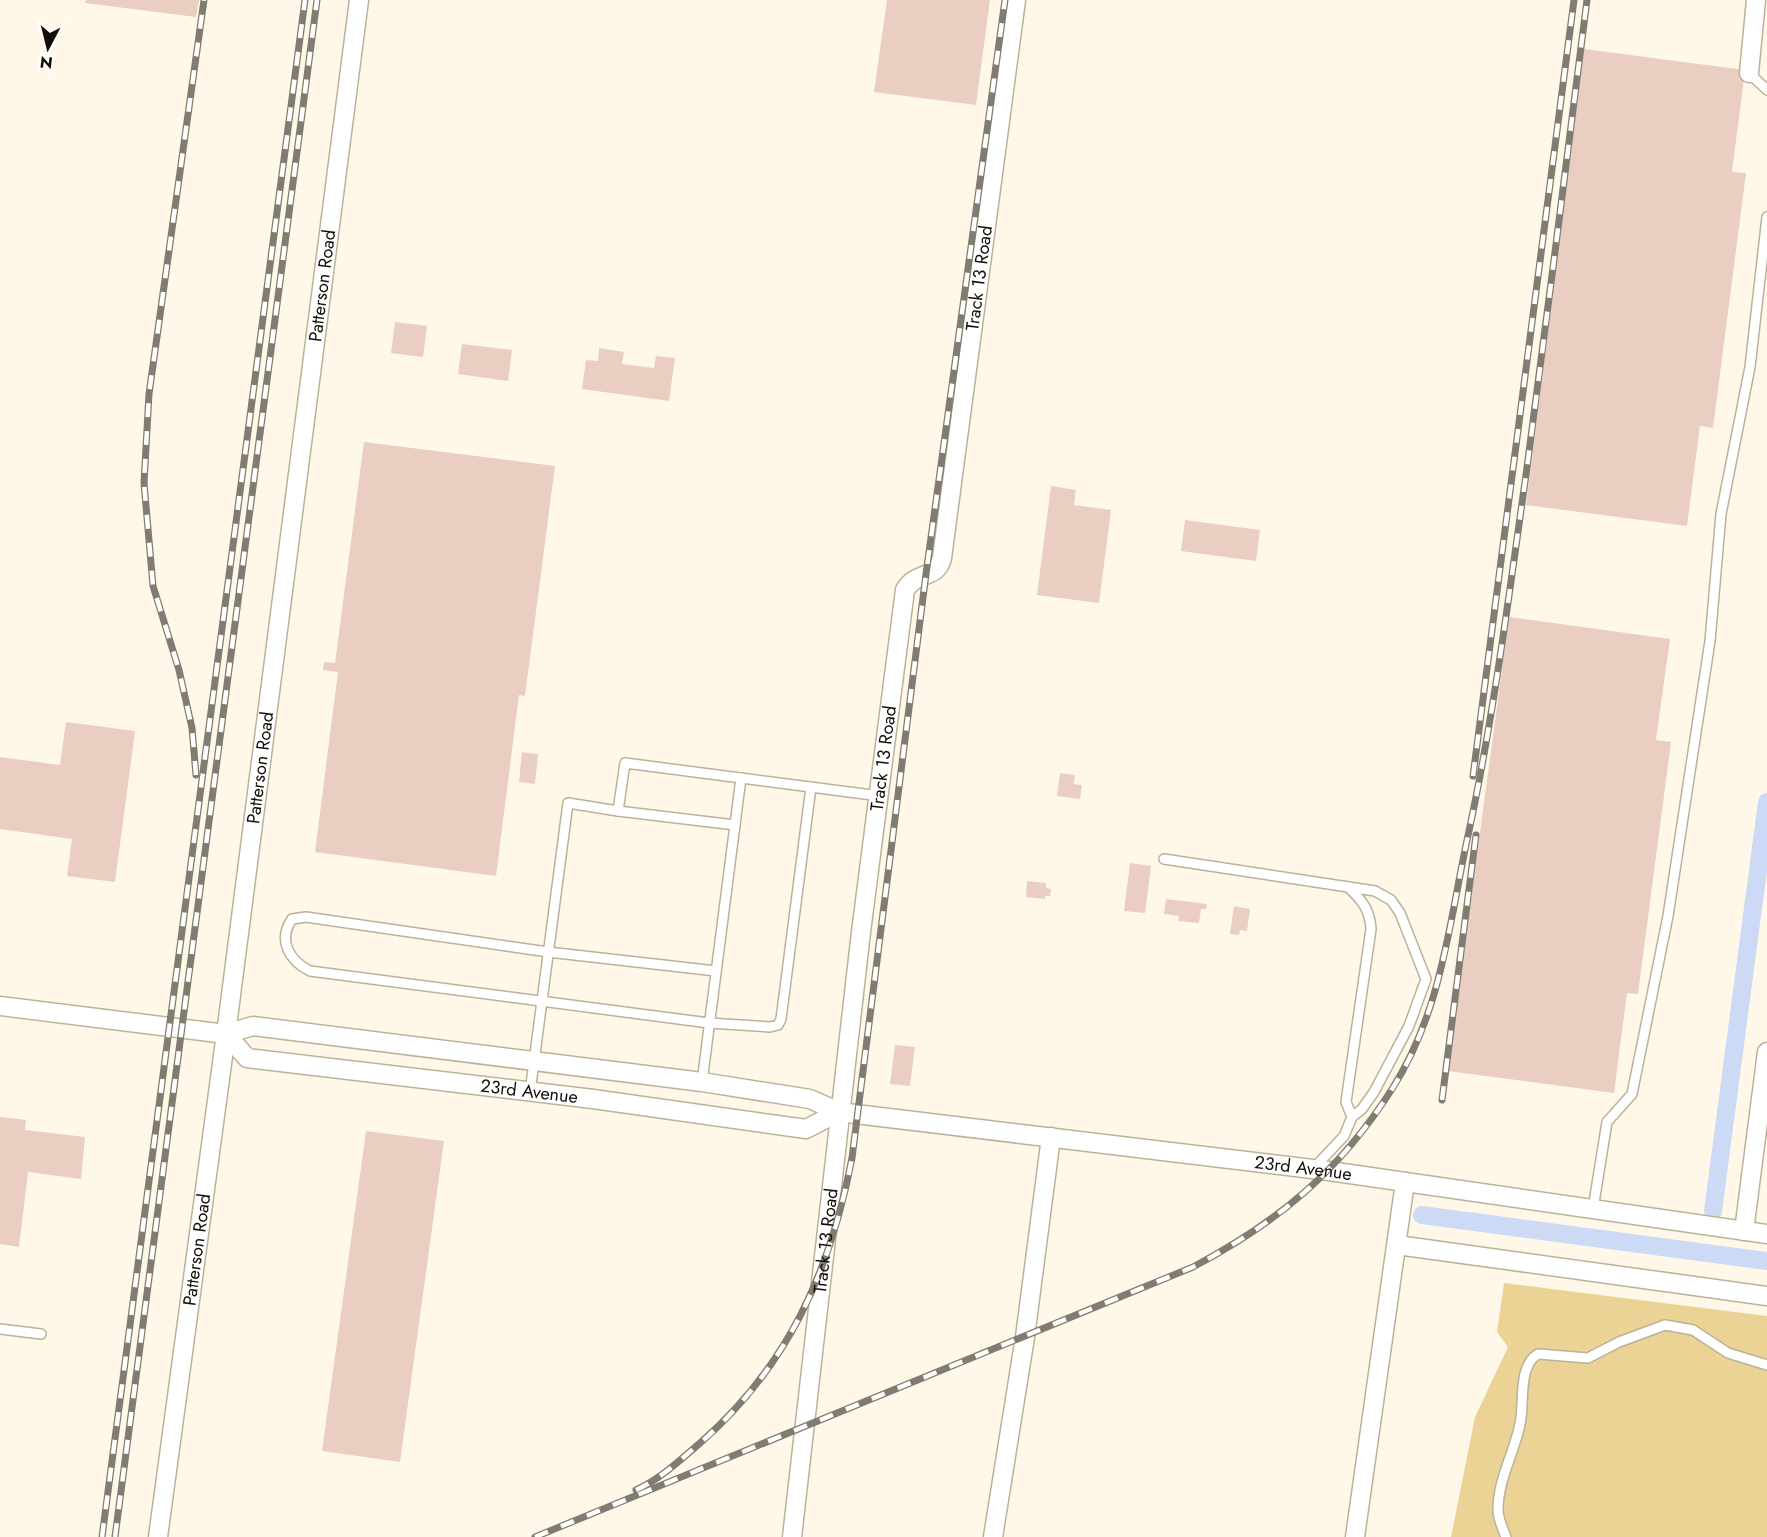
<svg xmlns="http://www.w3.org/2000/svg" width="1767" height="1537" font-family="Jost,sans-serif">
	<rect width="100%" height="100%" fill="#fff8e9"/>
	<path fill="#ebd295" d="M1504,1283l263,33v221h-316l24,-120 33,-70 -11,-15z"/>
	<g fill="none" stroke-linecap="round" stroke-linejoin="round">
		<g stroke="#ccdaf6" stroke-width="18">
			<path d="M1713,1211l54,-409"/>
			<path d="M1422,1215l345,46"/>
		</g>
	</g>
	<g fill="#eacec2">
		<path d="M86,0h113l-3,17 -111,-14z"/>
		<path d="M887,0h103l-14,105 -102,-13z"/>
		<path d="M1584,49l161,21 -13,102 14,1 -33,255 -13,-2 -13,100 -161,-21z"/>
		<path d="M395,322l32,4 -4,31 -32,-4z"/>
		<path d="M462,344l50,6 -4,31 -50,-7z"/>
		<path d="M599,348l25,4 -2,12 32,4 2,-12 19,2 -6,43 -87,-12 4,-29 12,1z"/>
		<path d="M364,442l191,24 -30,230 -6,-1 -23,181 -181,-24 23,-180 -15,-2 1,-8 11,1z"/>
		<path d="M1051,486l25,4 -2,15 37,5 -12,93 -62,-8z"/>
		<path d="M1185,520l75,10 -4,31 -75,-10z"/>
		<path d="M1509,617l161,22 -14,101 15,2 -33,252 -11,-1 -13,100 -166,-22z"/>
		<path d="M66,722l69,9 -20,151 -48,-6 5,-37 -72,-10v-72l60,8z"/>
		<path d="M522,752l16,2 -3,30 -16,-2z"/>
		<path d="M1060,773l15,2 -1,9 8,1 -2,14 -23,-3z"/>
		<path d="M1130,863l21,3 -6,47 -21,-2z"/>
		<path d="M1027,881l19,2v5l5,1 -1,7h-5v3l-19,-2z"/>
		<path d="M1166,899l41,5 -1,5h-5l-2,14 -21,-2 1,-5 -15,-2z"/>
		<path d="M1234,906l16,3 -3,22 -7,-1 -1,5 -9,-1z"/>
		<path d="M895,1045l20,2 -5,39 -20,-2z"/>
		<path d="M0,1117l26,3 -1,10 60,7 -4,42 -53,-7 -9,75 -19,-3z"/>
		<path d="M366,1131l78,10 -44,321 -78,-11z"/>
	</g>
	<g fill="none" stroke-linecap="round" stroke-linejoin="round">
		<defs>
			<g id="lane">
				<path d="M1749,73l18,17"/>
				<path d="M618,811l117,14"/>
				<path d="M1164,859l211,32 16,9 9,13 26,66 -17,47 -35,66 -12,17 -10,8 -8,19 -31,33"/>
				<path d="M1348,887c14,13 22,23 23,42l-25,173 6,15"/>
				<path d="M716,971l-168,-19 -242,-35 -14,2c-15,22 -2,42 18,52l399,52 61,4 8,-2 3,-6 30,-232"/>
				<path d="M702,1082l39,-304"/>
				<path d="M530,1092l38,-289 50,8 7,-48 255,33"/>
				<path d="M1593,1209l14,-87 25,-28 36,-178 42,-275 11,-127 29,-147 17,-150"/>
				<path d="M0,1329l41,5"/>
				<path d="M1506,1537c-3,-8 -8,-18 -8,-27 0,-31 16,-56 22,-86 5,-21 -3,-57 18,-70l50,4 31,-16 46,-17 28,5 35,23 39,12"/>
			</g>
			<g id="street">
				<path d="M1749,73l7,-73"/>
				<path id="s1" d="M0,1006l226,28 27,-8 449,56 108,17 29,13 490,59 438,63"/>
				<path id="s2" d="M226,1034l21,24 346,41 213,30 33,-17"/>
				<path d="M1744,1231l23,-179"/>
				<path d="M1397,1245l370,51"/>
				<path id="s3" d="M158,1537l68,-503 133,-1034"/>
				<path id="s4" d="M792,1537l69,-605 44,-342c12,-20 32,-10 37,-32l74,-558"/>
				<path d="M993,1537l32,-200 26,-200"/>
				<path d="M1355,1537l50,-355"/>
			</g>
		</defs>
		<use href="#lane" stroke="#bcb299" stroke-width="12"/>
		<use href="#street" stroke="#bcb299" stroke-width="21"/>
		<use href="#lane" stroke="#fff" stroke-width="9"/>
		<use href="#street" stroke="#fff" stroke-width="18"/>
		<defs>
			<g id="rail">
				<path d="M196,775l-4,-47 -13,-58 -26,-84 -9,-103 5,-89 55,-394"/>
				<path d="M1473,776l101,-776"/>
				<path d="M1442,1100l34,-265"/>
				<path d="M636,1490c24,-11 43,-29 63,-46 89,-77 131,-172 153,-286l74,-584 79,-574"/>
				<path d="M102,1537l203,-1537"/>
				<path d="M115,1537l202,-1537"/>
				<path d="M535,1537l658,-270c85,-45 147,-96 199,-178 51,-80 57,-168 77,-258 25,-117 40,-237 57,-356 21,-158 41,-317 61,-475"/>
			</g>
		</defs>
		<use href="#rail" stroke="#817c70" stroke-width="7"/>
		<use href="#rail" stroke="#fff" stroke-width="4.5" stroke-dasharray="14" stroke-linecap="butt"/>
	</g>
	<g text-anchor="middle" stroke-width="4.5" stroke-linejoin="round" paint-order="stroke">
		<g font-size="18" fill="#120e06" stroke="#fff">
			<text dy="6" stroke="none"><textPath href="#s4" startOffset="1287">Track 13 Road</textPath></text>
			<text dy="6" stroke="none"><textPath href="#s3" startOffset="1262">Patterson Road</textPath></text>
			<text dy="6" stroke="none"><textPath href="#s4" startOffset="784">Track 13 Road</textPath></text>
			<text dy="6" stroke="none"><textPath href="#s3" startOffset="776">Patterson Road</textPath></text>
			<text dy="6" stroke="none"><textPath href="#s2" startOffset="316">23rd Avenue</textPath></text>
			<text dy="6" stroke="none"><textPath href="#s1" startOffset="1317">23rd Avenue</textPath></text>
			<text dy="6" stroke="none"><textPath href="#s4" startOffset="298">Track 13 Road</textPath></text>
			<text dy="6" stroke="none"><textPath href="#s3" startOffset="290">Patterson Road</textPath></text>
		</g>
	</g>
	<g transform="translate(48 48) rotate(187)" stroke="#ffffff" stroke-width="4.5" paint-order="stroke">
	<path d="M0-4.5L10 22L0 15L-10 22Z" fill="#120e06"/>
	<text y="-9" font-size="16" font-weight="bold" text-anchor="middle" fill="#120e06">N</text>
	</g>
</svg>
